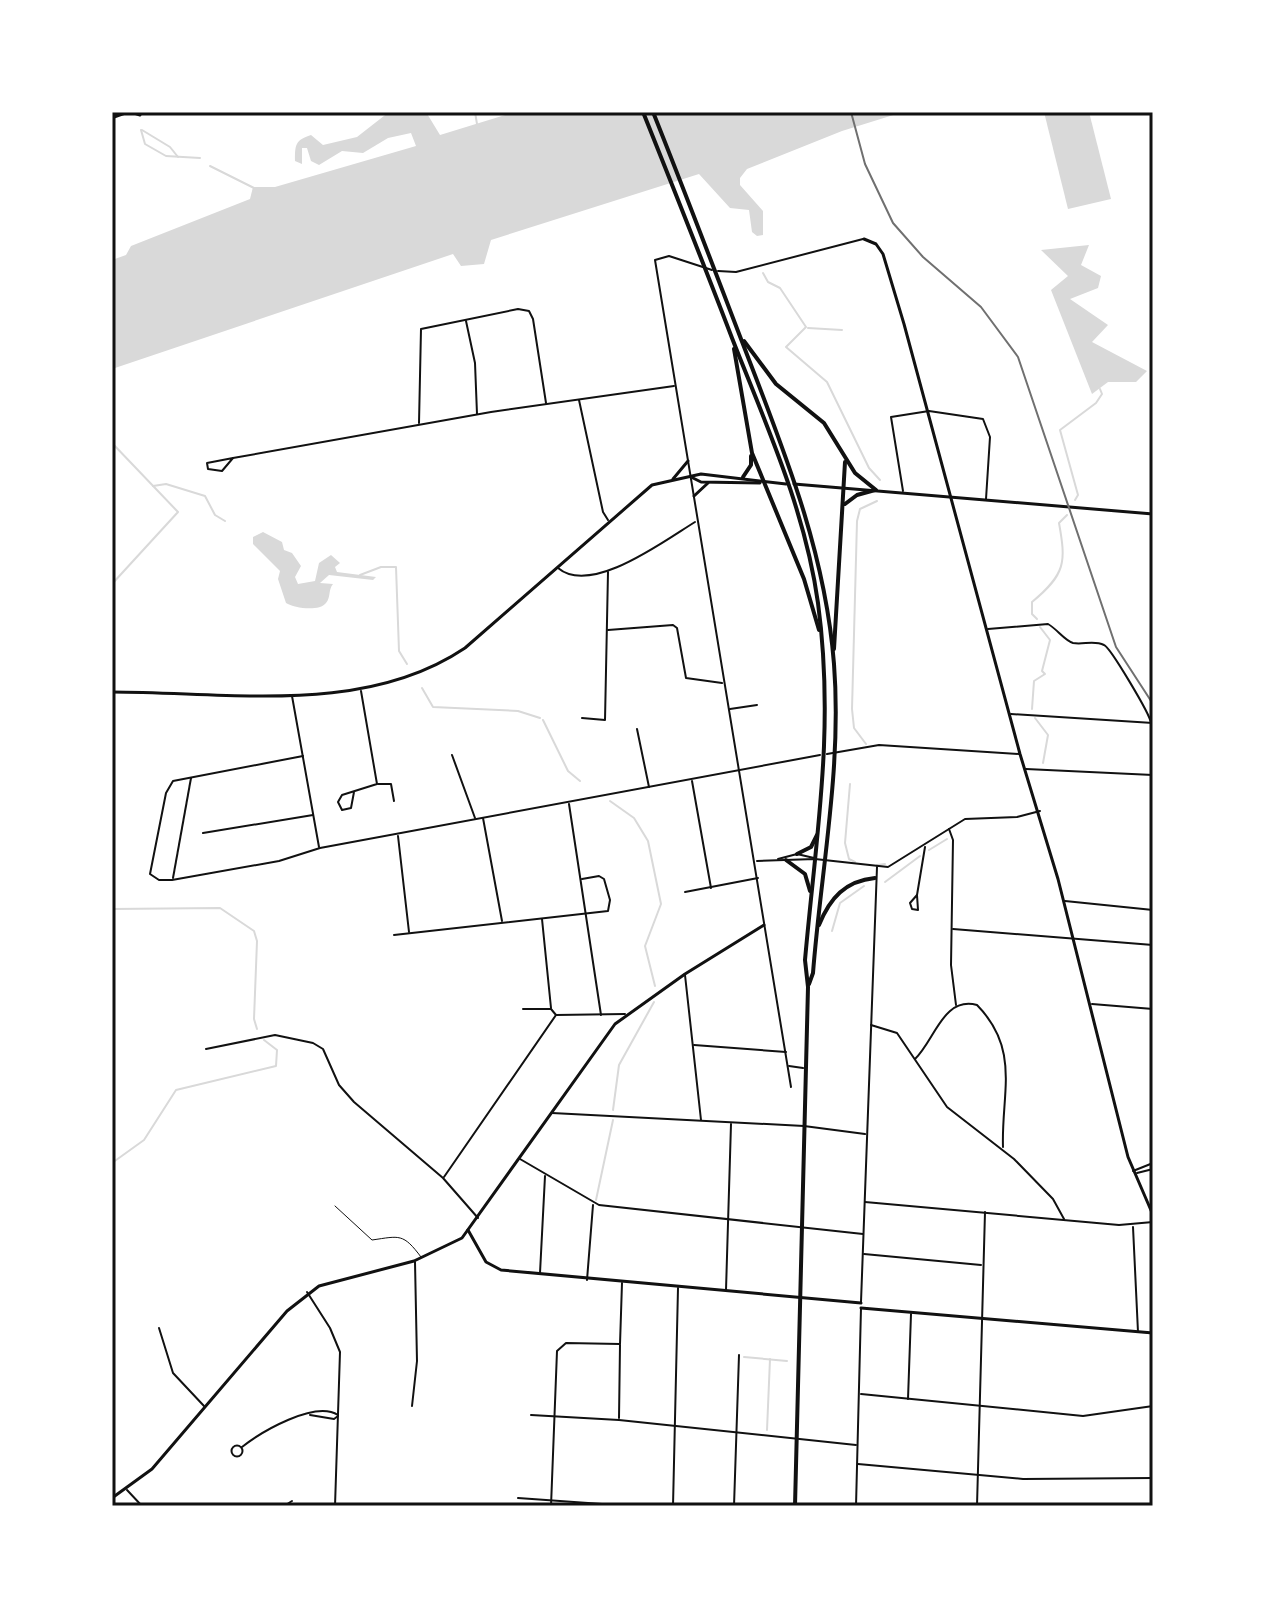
<svg xmlns="http://www.w3.org/2000/svg" width="1265" height="1618" font-family="Cabin,sans-serif">
	<rect width="100%" height="100%" fill="#fff"/>
	<g fill="#d9d9d9">
		<path d="M389,112h37l14,23 75,-23h388l-61,19 -95,38 -7,9v7l23,26v24l-6,1 -5,-4 -3,-22 -19,-2 -31,-34 -208,66 -7,24 -23,2 -8,-12 -341,115v-109l14,-5 5,-9 119,-47 3,-12h22l141,-41 -5,-13 -23,5 -25,15 -21,-2 -23,14 -8,-4 -4,-13h-5v16l-7,-3c0,-16 0,-21 16,-26l12,10 34,-8z"/>
		<path d="M1044,112h45l22,87 -43,10z"/>
		<path d="M1089,245l-8,20 20,11 -3,12 -28,11 38,26 -16,17 55,29 -11,11h-28l-16,12 -41,-104 17,-14 -27,-26z"/>
		<path d="M263,532l19,10 2,8 8,3 9,13 -6,11 3,7 17,-3 4,-18 12,-8 9,8 -5,4 2,5 39,5 -3,3 -44,-5 -9,8 13,1c-5,6 -2,13 -7,19 -7,9 -32,5 -40,0l-8,-24 2,-8 -27,-27v-7z"/>
	</g>
	<g fill="none" stroke-linecap="round" stroke-linejoin="round">
		<g stroke="#d9d9d9" stroke-width="2">
			<path d="M475,112l2,12"/>
			<path d="M141,130l4,14 21,12 34,2"/>
			<path d="M142,130l28,17 8,10"/>
			<path d="M210,166l44,22"/>
			<path d="M763,273l5,9 12,6 26,39 -20,20 41,35 42,86 11,12"/>
			<path d="M808,328l34,2"/>
			<path d="M112,443l66,69 -66,72"/>
			<path d="M153,486l13,-2 39,12 10,19 10,6"/>
			<path d="M1075,500l3,-5 -18,-65 36,-27 6,-9 -2,-5"/>
			<path d="M360,575l21,-8h15l3,84 8,13"/>
			<path d="M1037,619l-5,-5v-12c34,-28 34,-40 27,-79l8,-8"/>
			<path d="M422,688l11,19 85,4 22,7"/>
			<path d="M1032,709l2,-28 11,-7 -3,-3 8,-31 -10,-13"/>
			<path d="M1035,718l13,17 -5,28"/>
			<path d="M543,720l25,51 12,10"/>
			<path d="M866,744l-12,-16 -2,-19 5,-188 3,-12 17,-8"/>
			<path d="M850,784l-5,59 4,16 6,3"/>
			<path d="M610,801l24,17 14,23 13,63 -16,42 10,40"/>
			<path d="M929,850l18,-11"/>
			<path d="M877,865l8,-1"/>
			<path d="M885,882l35,-26"/>
			<path d="M112,909l108,-1 34,23 3,10 -3,78 3,10"/>
			<path d="M832,931l8,-28 24,-17"/>
			<path d="M613,1110l6,-45 35,-63"/>
			<path d="M112,1163l32,-23 32,-50 100,-24 1,-16 -13,-10"/>
			<path d="M596,1200l17,-80"/>
			<path d="M744,1357l43,4"/>
			<path d="M767,1430l3,-71"/>
		</g>
		<path stroke="#111" stroke-width="1" d="M335,1206l37,34c28,-4 31,-7 49,17"/>
		<g stroke="#111" stroke-width="2">
			<path d="M712,270l-43,-14 -14,4 136,827"/>
			<path d="M718,271l18,1 127,-33"/>
			<path d="M466,321l9,42 2,51"/>
			<path d="M579,400l24,112 5,8"/>
			<path d="M419,423l2,-94 97,-20 11,2 4,8 13,84"/>
			<path d="M233,458l258,-46 183,-26"/>
			<path d="M233,458l-11,13 -14,-2 -1,-6z"/>
			<path d="M903,491l-12,-74 38,-6 54,8 7,18 -4,62"/>
			<path d="M558,568c33,28 106,-27 137,-46"/>
			<path d="M988,629l60,-5c9,5 16,16 25,19 10,2 21,-3 31,2 6,2 46,69 47,78"/>
			<path d="M608,630l65,-5 4,3 9,50 36,5"/>
			<path d="M292,696l27,151"/>
			<path d="M730,709l27,-4"/>
			<path d="M1011,714l142,9"/>
			<path d="M582,718l23,2 3,-148"/>
			<path d="M637,729l12,58"/>
			<path d="M827,754l52,-9 140,9"/>
			<path d="M452,755l23,63"/>
			<path d="M303,756l-130,25 -7,12 -16,81 9,6h13l107,-19 41,-13 500,-93"/>
			<path d="M1026,769l127,6"/>
			<path d="M692,781l19,107"/>
			<path d="M378,784h13l3,17"/>
			<path d="M354,792l-3,16 -9,2 -4,-8 4,-7 35,-11 -16,-93"/>
			<path d="M569,804l32,211"/>
			<path d="M483,818l19,103"/>
			<path d="M949,829l4,11 -2,125 5,40"/>
			<path d="M203,833l110,-18"/>
			<path d="M398,836l11,96"/>
			<path d="M778,859l19,-5 17,4"/>
			<path d="M757,861l58,-2 73,8 77,-48 52,-2 23,-6"/>
			<path d="M173,878l18,-100"/>
			<path d="M685,892l73,-14"/>
			<path d="M917,895l8,-48"/>
			<path d="M917,895l1,15 -6,-1 -2,-6z"/>
			<path d="M1065,901l88,9"/>
			<path d="M542,919l9,89"/>
			<path d="M953,929l200,16"/>
			<path d="M394,935l214,-24 2,-11 -6,-21 -5,-3 -17,3"/>
			<path d="M685,975l16,145"/>
			<path d="M1092,1004l61,5"/>
			<path d="M523,1009h28l5,6 69,-1"/>
			<path d="M871,1025l26,8 50,74 67,52 39,40 11,20"/>
			<path d="M694,1045l92,7"/>
			<path d="M206,1049l69,-14 38,8 10,6 16,36 15,17 89,76 35,40"/>
			<path d="M915,1059c20,-19 28,-63 62,-54 44,45 24,89 26,142"/>
			<path d="M789,1066l14,2"/>
			<path d="M552,1113l252,13 61,8"/>
			<path d="M520,1159l79,46 264,29"/>
			<path d="M1133,1171l20,-8"/>
			<path d="M1137,1173l16,-4"/>
			<path d="M444,1177l112,-162"/>
			<path d="M865,1202l254,23 34,-3"/>
			<path d="M1133,1227l5,105"/>
			<path d="M864,1254l117,11"/>
			<path d="M540,1273l5,-97"/>
			<path d="M587,1280l6,-75"/>
			<path d="M726,1290l5,-166"/>
			<path d="M307,1292l23,36 10,24 -5,154"/>
			<path d="M861,1302l16,-435"/>
			<path d="M159,1328l14,45 31,33"/>
			<path d="M861,1394l222,22 70,-10"/>
			<path d="M908,1399l3,-85"/>
			<path d="M412,1406l5,-45 -2,-99"/>
			<path d="M310,1415l24,4 4,-3"/>
			<path d="M531,1415l88,5 237,25"/>
			<path d="M619,1418l1,-73"/>
			<circle cx="237" cy="1451" r="5.5"/>
			<path d="M242,1447c19,-15 73,-47 96,-32"/>
			<path d="M858,1464l165,15 130,-1"/>
			<path d="M127,1490l15,16"/>
			<path d="M518,1498l112,8"/>
			<path d="M284,1506l8,-5"/>
			<path d="M551,1506l6,-155 9,-8 54,1 2,-61"/>
			<path d="M673,1506l5,-218"/>
			<path d="M734,1506l5,-151"/>
			<path d="M856,1506l5,-198"/>
			<path d="M977,1506l8,-294"/>
		</g>
		<g stroke="#111" stroke-width="3">
			<path d="M468,1230l18,32 15,8 360,33"/>
			<path d="M861,1308l292,25"/>
		</g>
		<g stroke="#111" stroke-width="3">
			<path d="M864,239l12,5 7,10 21,70 116,430 38,125 70,278 25,58"/>
			<path d="M693,478l8,4 59,1"/>
			<path d="M673,479l15,-18"/>
			<path d="M794,484l359,30"/>
			<path d="M694,496l14,-13"/>
			<path d="M112,692c118,0 252,24 353,-44l187,-163 49,-11 85,10"/>
			<path d="M112,1498l40,-29 135,-158 32,-25 95,-25 48,-23 153,-214 70,-50 79,-49"/>
		</g>
		<g stroke="#111" stroke-width="3">
			<path d="M131,112l9,3"/>
			<path d="M114,117l14,-5"/>
		</g>
		<g stroke="#111" stroke-width="4">
			<path d="M643,112c30,75 60,150 89,226 34,87 73,171 86,265 17,126 -2,233 -13,357l3,27 -13,519"/>
			<path d="M653,112c30,75 59,151 88,227 41,107 84,209 93,325 8,104 -13,206 -21,309l-4,11"/>
			<path d="M744,341l32,43 48,39 31,50 21,17"/>
			<path d="M734,349l18,104 52,126 15,51"/>
			<path d="M743,477l8,-12v-9"/>
			<path d="M845,504l12,-9 18,-5"/>
			<path d="M834,649l11,-187"/>
			<path d="M797,854l14,-7 6,-12"/>
			<path d="M786,860l19,14 5,17"/>
			<path d="M819,925c11,-27 26,-44 56,-47"/>
		</g>
		<path stroke="#707070" stroke-width="2" d="M851,112l14,52 28,59 30,34 58,50 37,50 98,290 37,57"/>
	</g>
	<rect width="1265" height="1618" fill="none" stroke="#ffffff" stroke-width="228"/>
	<rect x="114" y="114" width="1037" height="1390" fill="none" stroke="#111" stroke-width="3"/>
</svg>
